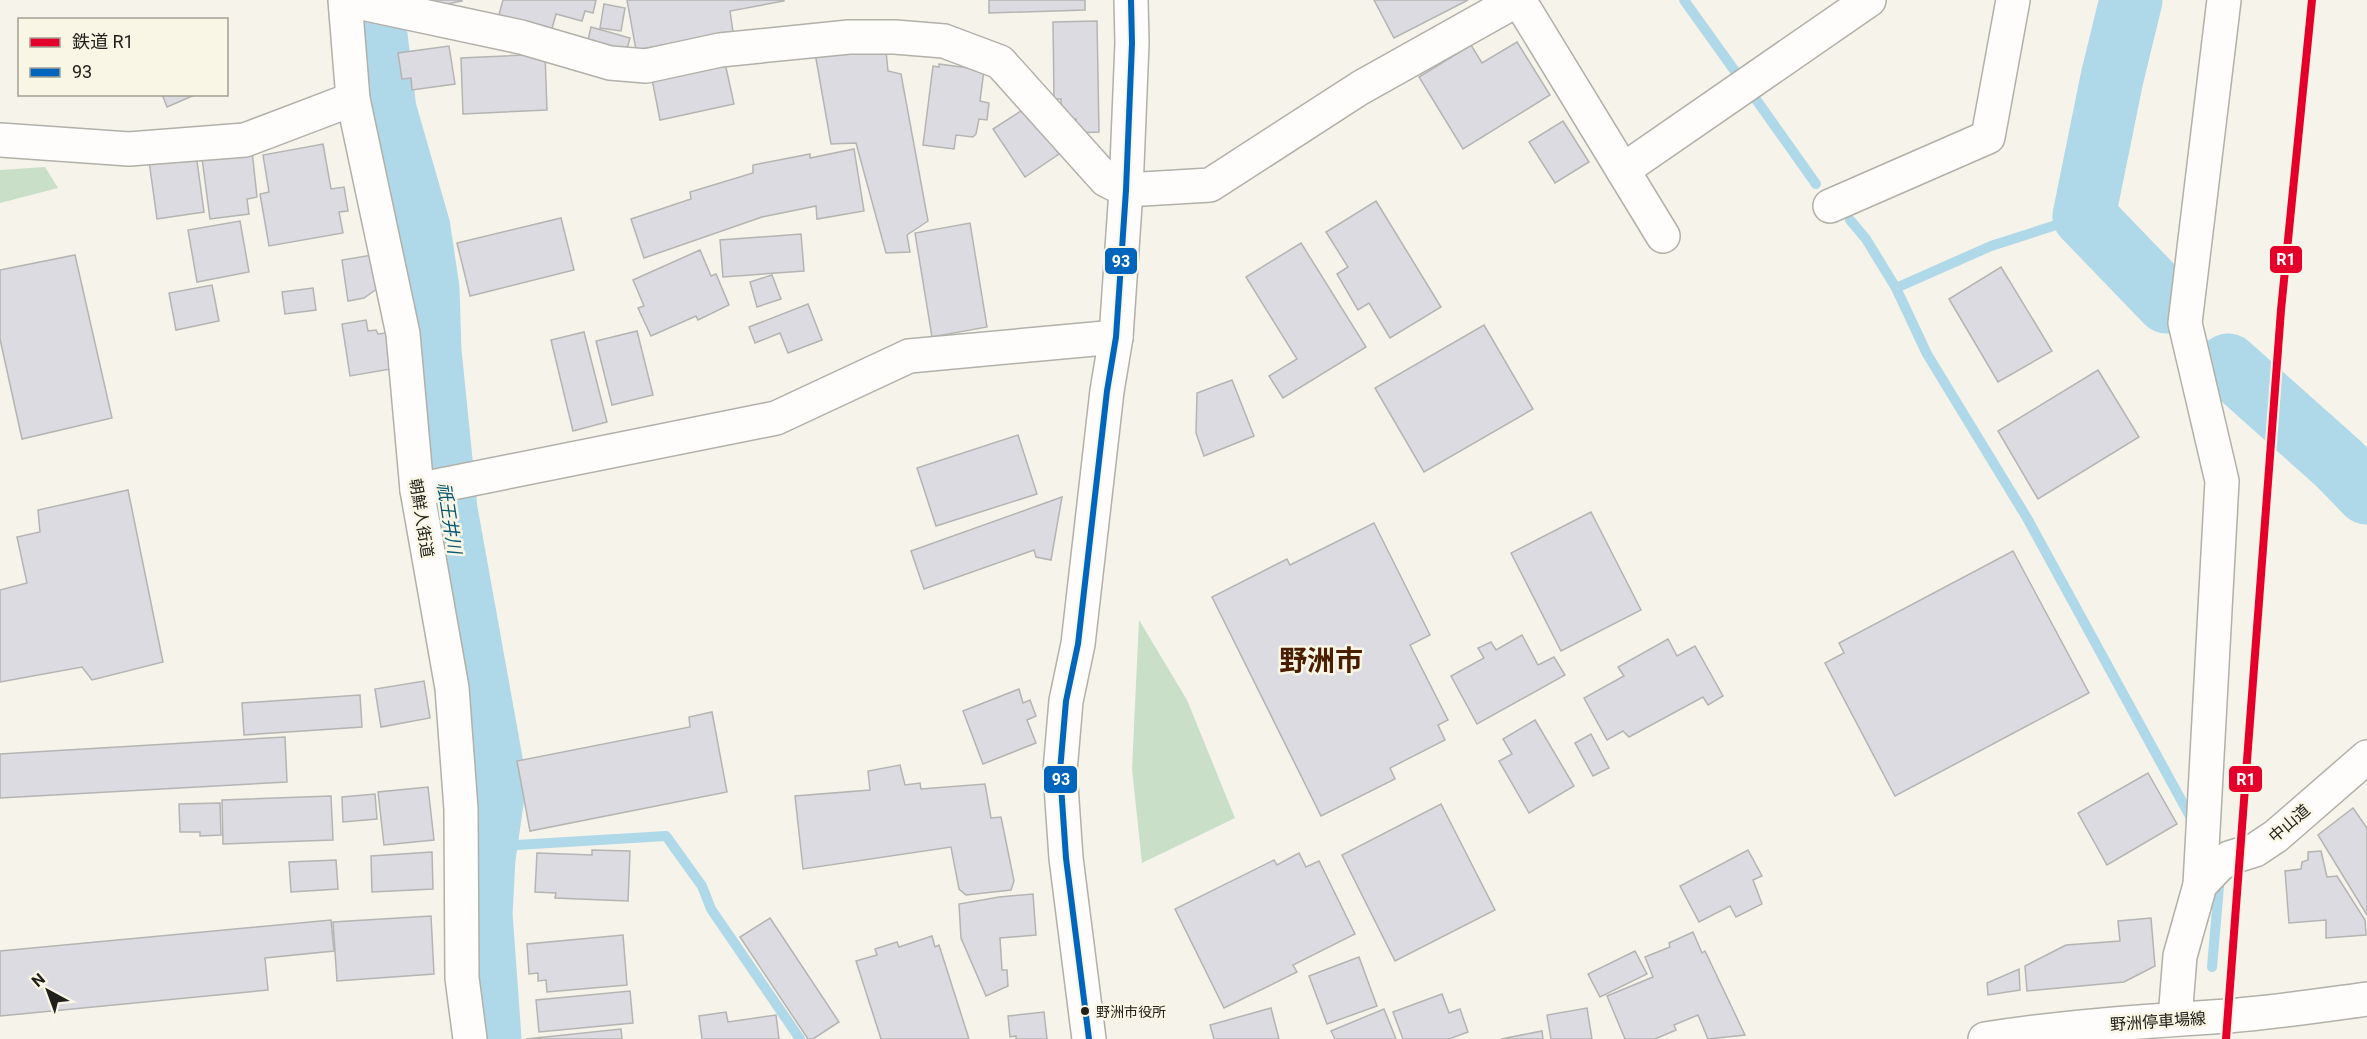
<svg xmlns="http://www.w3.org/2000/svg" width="2367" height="1039" font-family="Roboto,'Noto Sans JP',sans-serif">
	<rect width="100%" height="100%" fill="#f5f3ea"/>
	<g fill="#c9dfc8">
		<path d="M45,167l13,21 -58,15v-33z"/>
		<path d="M1139,620l48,80 48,118 -93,45 -10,-94z"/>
	</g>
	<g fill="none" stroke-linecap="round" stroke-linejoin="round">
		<g stroke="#afd8e9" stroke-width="10">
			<path d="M1684,0l53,74"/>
			<path d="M1755,98l61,86"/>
			<path d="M1850,220l16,19 30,49 31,66 100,164 164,300"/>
			<path d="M1896,288l95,-42 93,-30"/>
			<path d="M485,847l181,-11 36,50 9,23 89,130"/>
			<path d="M2212,967l8,-92"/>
		</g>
		<g stroke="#afd8e9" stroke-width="63">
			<path d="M379,0l-4,27 10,83 34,118 9,61 2,62 16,159 49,272 -11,76 -3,56 9,125"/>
			<path d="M2131,0l-19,78 -28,138 83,86"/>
			<path d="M2228,365l111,99 28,29"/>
		</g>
	</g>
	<g fill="#dcdbe1" stroke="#b4b4b2" stroke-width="1.5">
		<path d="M436,0h26v1l-24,5z"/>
		<path d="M503,0h93l-3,13 -8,-2 -3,10 -26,-7 -6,22 -53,-14z"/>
		<path d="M627,0h157v1l-54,10 3,21 -97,18z"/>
		<path d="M989,0h96v10l-96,3z"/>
		<path d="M1374,0h94l-74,38z"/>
		<path d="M604,4l21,4 -4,23 -21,-3z"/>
		<path d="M1097,21l2,111 -23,1v-14h-11l-1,-11h-3v-9h-7l-1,-77z"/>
		<path d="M591,27l39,11 -6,21 -38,-10z"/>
		<path d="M1517,42l33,53 -87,54 -44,-72 52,-32 11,18z"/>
		<path d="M449,46l6,38 -43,6 -1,-12 -9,1 -4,-26z"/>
		<path d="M886,51l2,20 13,3 27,147 -21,14 3,17 -24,1 -30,-110 -25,1 -16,-91z"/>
		<path d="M545,54l2,56 -84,4 -2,-56z"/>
		<path d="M725,63l9,41 -74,16 -8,-41z"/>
		<path d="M939,64l45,6 -4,31 9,2 -2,17 -8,-1 -3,15 -3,3 -17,-2 -2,14 -31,-4 10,-79 6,1z"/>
		<path d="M162,94h35l-30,13z"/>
		<path d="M1027,107l32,47 -34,23 -32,-48z"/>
		<path d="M1563,121l26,41 -34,21 -26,-41z"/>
		<path d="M323,144l8,45 13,-2 4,24 -9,1 4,21 -74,13 -9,-52 9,-2 -6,-37z"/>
		<path d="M854,149l10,62 -47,8 -1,-13 -54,11 -118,41 -13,-39 60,-20 -1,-7 63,-19v-8l57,-11v4z"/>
		<path d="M252,151l5,46 -10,2 2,15 -39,5 -8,-61z"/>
		<path d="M196,154l8,58 -47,7 -8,-58z"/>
		<path d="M1376,201l65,106 -51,31 -21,-35 -11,7 -21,-36 11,-7 -22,-35z"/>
		<path d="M561,218l13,52 -104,26 -13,-53z"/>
		<path d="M240,221l9,51 -52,10 -9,-52z"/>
		<path d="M970,223l17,104 -55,10 -17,-104z"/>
		<path d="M801,234l3,37 -81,6 -3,-37z"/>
		<path d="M1301,243l65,104 -83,51 -14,-22 28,-17 -51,-82z"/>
		<path d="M700,250l11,26 5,-2 13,31 -31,15 -2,-4 -45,20 -13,-28 6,-2 -11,-26z"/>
		<path d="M75,255l37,163 -90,21 -22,-100v-69z"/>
		<path d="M372,255l6,33 -14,10 -16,3 -6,-41z"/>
		<path d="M2001,267l51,84 -54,31 -49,-83z"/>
		<path d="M772,275l9,24 -24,8 -7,-25z"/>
		<path d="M212,285l7,36 -43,9 -7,-37z"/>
		<path d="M313,288l3,22 -31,4 -3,-22z"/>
		<path d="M808,304l14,36 -34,13 -8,-20 -25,10 -6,-16z"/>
		<path d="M366,320l2,11 8,-1 2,4 8,-1 5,36 -41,7 -8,-52z"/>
		<path d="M1484,325l49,84 -109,63 -49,-84z"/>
		<path d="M637,331l16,64 -41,10 -16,-64z"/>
		<path d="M584,332l23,90 -34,9 -22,-91z"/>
		<path d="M2098,370l41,67 -101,62 -40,-68z"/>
		<path d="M1232,380l22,56 -50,20 -8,-23 1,-40z"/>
		<path d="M1018,435l19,59 -101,32 -19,-58z"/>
		<path d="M128,490l35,172 -71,18 -10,-13 -82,15v-92l27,-7 -10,-46 23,-5 -2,-22z"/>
		<path d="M1062,497l-11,63 -15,-3 -2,-7 -110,39 -13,-38z"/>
		<path d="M1591,512l50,98 -80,41 -50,-98z"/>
		<path d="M1374,523l56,112 -20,10 38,75 -10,5 7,15 -55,28 5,11 -74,37 -109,-219 75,-38 3,6z"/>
		<path d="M2013,551l76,142 -194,103 -70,-133 19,-10 -5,-10z"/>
		<path d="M1522,635l16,30 16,-8 11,18 -88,49 -26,-48 33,-18 -6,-10 13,-6 5,8z"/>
		<path d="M1668,639l9,17 18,-10 28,50 -15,9 -5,-8 -74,40 -6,-6 -16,9 -23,-42 40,-22 -6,-9z"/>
		<path d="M424,681l6,37 -49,9 -6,-38z"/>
		<path d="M1019,689l4,14 7,-3 6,16 -9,4 9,23 -53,21 -20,-53z"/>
		<path d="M360,695l2,32 -118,8 -2,-32z"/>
		<path d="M712,712l15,80 -197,39 -13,-70 173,-34 -1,-10z"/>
		<path d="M1535,720l39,66 -45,27 -30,-52 13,-7 -9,-15z"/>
		<path d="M1591,734l18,34 -16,8 -18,-33z"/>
		<path d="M285,737l2,45 -287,16v-44z"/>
		<path d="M900,765l5,20 15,-2 1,6 64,-5 6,34 10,-1 13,64 -3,9 -45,5 -7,-6 -8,-42 -148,22 -8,-73 75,-6 -2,-19z"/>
		<path d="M2148,773l29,51 -70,41 -29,-52z"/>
		<path d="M428,787l6,53 -50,5 -6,-53z"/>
		<path d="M375,794l2,25 -34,3 -1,-25z"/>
		<path d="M331,796l2,44 -110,4 -1,-44z"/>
		<path d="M220,803l1,32 -21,1v-4h-20l-1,-28z"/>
		<path d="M1441,804l54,106 -100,51 -53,-106z"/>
		<path d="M2353,808l14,20v87l-49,-80z"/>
		<path d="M592,850l38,1 -2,50 -73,-3 1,-5 -21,-1 2,-39 55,2z"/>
		<path d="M1748,850l14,26 -9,4 9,24 -26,13 -6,-11 -31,16 -19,-36z"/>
		<path d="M2321,851l6,26 10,-1 28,44 1,15 -40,3v-18l-37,3 -4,-52 16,-2 1,-7 6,-2v-8z"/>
		<path d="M432,852l1,37 -61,3 -1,-36z"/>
		<path d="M1299,853l7,14 13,-6 36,73 -62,31 4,7 -73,36 -49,-99 99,-49 3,5z"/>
		<path d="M336,860l2,29 -47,3 -2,-30z"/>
		<path d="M1033,894l3,41 -36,3 2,32h5l1,16 -22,10 -25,-58 -2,-34 40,-7z"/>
		<path d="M431,916l3,58 -97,7 -4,-59z"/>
		<path d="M770,918l69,104 -26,17h-5l-68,-102z"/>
		<path d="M2151,918l4,48 -31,16 -97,9 -2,-25 41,-21 54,-4 -2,-20z"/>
		<path d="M331,920l3,31 -69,7 3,32 -268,26v-65z"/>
		<path d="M1693,932l9,21 3,-2 40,84 -37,4 -10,-24 -24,10 2,5 -21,9h-30l-18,-43 46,-19 -8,-20 25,-10 -1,-4z"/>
		<path d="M623,935l4,50 -80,7 -1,-12 -8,1v-8l-9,1 -2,-30z"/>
		<path d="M932,936l3,11 4,-2 30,94h-88l-25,-78 21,-6 -2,-6 22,-7 2,5z"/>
		<path d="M1635,951l12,23 -47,23 -12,-23z"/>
		<path d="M1359,957l18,49 -50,18 -18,-48z"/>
		<path d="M2019,969l1,21 -32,5 -1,-12z"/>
		<path d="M630,991l3,32 -94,9 -3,-32z"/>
		<path d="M1442,994l7,19 11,-4 8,23 -19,7h-46l-10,-27z"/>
		<path d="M1271,1008l8,31h-65l-4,-14z"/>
		<path d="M1587,1008l5,31h-41l-4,-24z"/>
		<path d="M1384,1009l12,30h-61l-4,-8z"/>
		<path d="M726,1012l2,10 48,-7 3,24h-77l-3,-23z"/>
		<path d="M1044,1012l3,27h-31v-3l-6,1 -2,-21z"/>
		<path d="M621,1029l1,10h-96z"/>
		<path d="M1542,1031l1,8h-42z"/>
	</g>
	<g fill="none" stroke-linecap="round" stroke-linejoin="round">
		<defs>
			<g id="minor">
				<path d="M345,0l8,99 50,235 14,156 35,198 9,121 1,169 8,61"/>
				<path d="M348,0l173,37 89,26 36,3 74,-16 129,-13h46l49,4 56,21 106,118 20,10 84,-5 150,-97 157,-88"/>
				<path d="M1519,0l144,236"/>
				<path d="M0,140l129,9 116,-9 108,-41"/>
				<path d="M1623,170l246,-170"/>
				<path d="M1830,206l158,-69 25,-137"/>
				<path d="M417,490l359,-72 133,-62 207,-19"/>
				<path d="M2200,885l22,-404 -37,-158 39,-323"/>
				<path d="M2175,1018l5,-62 20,-71 18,-19 11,-8 26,-8 21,-14 91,-79"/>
				<path d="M1089,1039l-23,-181 -6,-87 6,-70 12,-57 29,-253 9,-54 10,-147 6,-147 -1,-43"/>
			</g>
			<path id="major" d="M1985,1039c76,-12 151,-17 227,-22 52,-3 104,-11 155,-18"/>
		</defs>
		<use href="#minor" stroke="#b1b0a9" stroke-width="36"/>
		<use href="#major" stroke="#b1b0a9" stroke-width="36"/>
		<use href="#minor" stroke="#fefdfc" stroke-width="33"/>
		<use href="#major" stroke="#fefdfc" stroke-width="33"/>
		<defs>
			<path id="bus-1" d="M1089,1039l-23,-181 -6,-87 6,-70 12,-57 29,-253 9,-54 10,-147 6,-147 -1,-43"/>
		</defs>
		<use href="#bus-1" stroke="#f9f6e6" stroke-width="10"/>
		<use href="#bus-1" stroke="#0065bd" stroke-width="6"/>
		<defs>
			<path id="rail-1" d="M2226,1039l55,-729 31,-310"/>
		</defs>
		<use href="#rail-1" stroke="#f9f6e6" stroke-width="12"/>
		<use href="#rail-1" stroke="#e4002b" stroke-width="8"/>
	</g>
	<circle fill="#21201a" stroke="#f9f6e6" stroke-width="2" cx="1085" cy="1011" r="5"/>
	<g text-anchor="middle" stroke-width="5" stroke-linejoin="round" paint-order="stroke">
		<g font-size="14" fill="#21201a" stroke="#f9f6e6" text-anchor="start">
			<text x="1096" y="1017">野洲市役所</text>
		</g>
		<g font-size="16" fill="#21201a" stroke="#f9f6e6">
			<text transform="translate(422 518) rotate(81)" y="6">朝鮮人街道</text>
			<text transform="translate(2289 823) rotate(-41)" y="6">中山道</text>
			<text transform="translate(2158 1021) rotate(-4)" y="6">野洲停車場線</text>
		</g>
		<g font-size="18" font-style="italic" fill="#065772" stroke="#f9f6e6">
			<text transform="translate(449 518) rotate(81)" y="6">祇王井川</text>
		</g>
		<g font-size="28" font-weight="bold" fill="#4a1c00" stroke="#f9f6e6">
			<text x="1321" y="670">野洲市</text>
		</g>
	</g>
	<g stroke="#f9f6e6" stroke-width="2">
		<rect x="2269" y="245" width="34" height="29" rx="6" fill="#e4002b"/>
		<rect x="1104" y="247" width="34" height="28" rx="6" fill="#0065bd"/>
		<rect x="2228" y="765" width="35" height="28" rx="6" fill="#e4002b"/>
		<rect x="1043" y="765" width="35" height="29" rx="6" fill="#0065bd"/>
	</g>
	<g font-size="16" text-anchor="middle" font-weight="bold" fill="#fff">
		<text x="2286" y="265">R1</text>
		<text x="1121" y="267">93</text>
		<text x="2246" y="785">R1</text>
		<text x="1061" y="785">93</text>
	</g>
	<rect x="18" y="18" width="210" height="78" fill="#f9f6e6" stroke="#a3a094" stroke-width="1.5"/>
	<rect x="30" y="38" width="30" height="9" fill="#e4002b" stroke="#a3a094" stroke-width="1.5"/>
	<text x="72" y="48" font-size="18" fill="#21201a">鉄道 R1</text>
	<rect x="30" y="68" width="30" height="9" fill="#0065bd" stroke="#a3a094" stroke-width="1.5"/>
	<text x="72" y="78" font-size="18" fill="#21201a">93</text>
	<g transform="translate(48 991) rotate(319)" stroke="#f9f6e6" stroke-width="4.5" paint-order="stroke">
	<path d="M0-4.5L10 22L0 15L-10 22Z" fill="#21201a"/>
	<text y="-9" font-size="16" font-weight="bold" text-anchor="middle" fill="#21201a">N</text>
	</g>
</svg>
